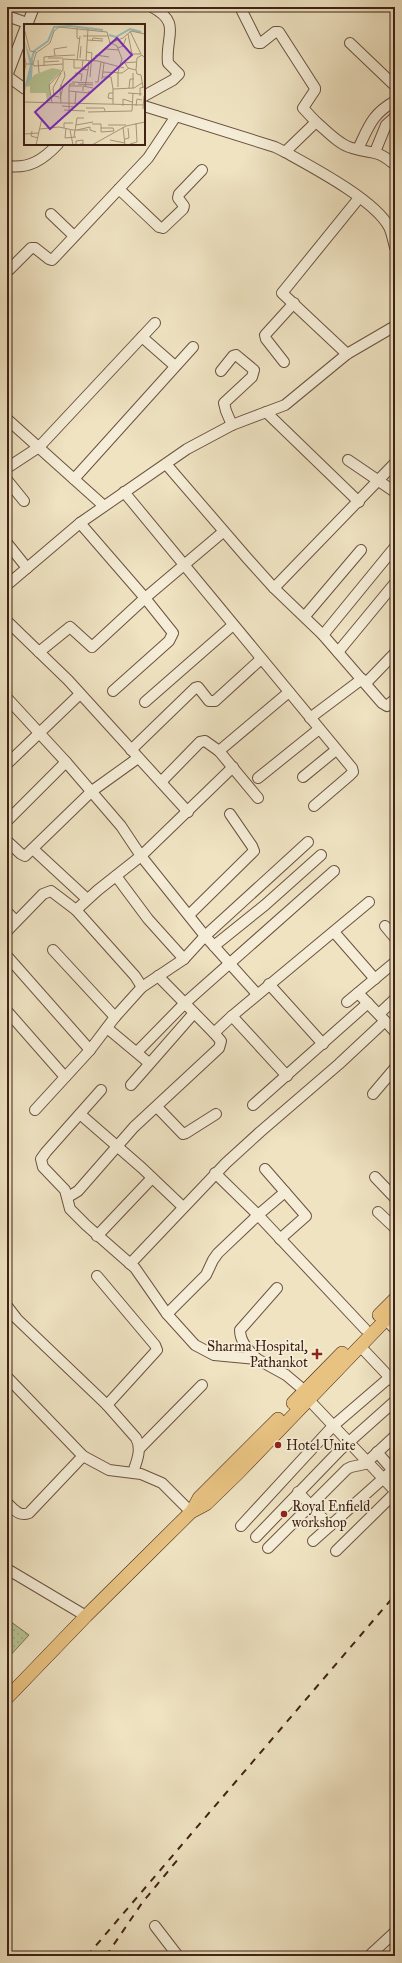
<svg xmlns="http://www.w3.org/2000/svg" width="402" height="1963" font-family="'IM FELL Great Primer',serif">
	<defs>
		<pattern id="grass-dots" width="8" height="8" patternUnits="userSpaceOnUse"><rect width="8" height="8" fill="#b7c495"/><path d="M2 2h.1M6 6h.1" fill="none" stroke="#9ea880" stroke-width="1.8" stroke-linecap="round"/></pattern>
	</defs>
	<rect width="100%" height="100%" fill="#efe3c2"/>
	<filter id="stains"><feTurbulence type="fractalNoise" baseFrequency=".005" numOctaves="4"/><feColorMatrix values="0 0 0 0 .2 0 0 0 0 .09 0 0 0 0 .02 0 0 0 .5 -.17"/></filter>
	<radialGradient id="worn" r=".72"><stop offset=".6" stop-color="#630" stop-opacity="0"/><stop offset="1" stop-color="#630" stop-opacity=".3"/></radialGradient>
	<path fill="url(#grass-dots)" stroke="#7b7355" d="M7,1619l22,16 -22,24z"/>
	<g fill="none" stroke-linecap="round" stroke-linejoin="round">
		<defs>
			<g id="minor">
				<path d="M240,7l18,36h3l14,-11h4l36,56v2l-12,18 13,14"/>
				<path d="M7,16l20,7"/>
				<path d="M27,25l7,-18"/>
				<path d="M350,43l45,43"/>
				<path d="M7,76l18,-47"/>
				<path d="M7,76l18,13"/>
				<path d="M144,96l29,-16 6,-6 -11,-11c-3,-27 14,-40 -16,-56"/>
				<path d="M144,106l131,41 10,5c27,15 90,48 104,75 3,6 4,14 6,20"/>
				<path d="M358,149c11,-23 14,-35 37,-48"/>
				<path d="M285,152l31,-30c10,8 23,23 36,26 22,7 23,0 43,17"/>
				<path d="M375,152l11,-27 9,-8"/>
				<path d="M7,166c22,3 36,-6 51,-22"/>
				<path d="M119,189l40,38 4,1 20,-19 1,-3 -6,-8 1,-4 23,-24"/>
				<path d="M51,214l23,22"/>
				<path d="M9,270l22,-22h4l14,11 3,1 3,-3 93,-99 28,-42"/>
				<path d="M142,337l33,29"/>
				<path d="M347,354l-65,-61 77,-95"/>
				<path d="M284,362l-18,-23 -1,-4 29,-32"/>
				<path d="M221,371l12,-15 3,-1 18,15 -2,7 -28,26 2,8 6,14"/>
				<path d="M266,412l93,90"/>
				<path d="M7,419l97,87"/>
				<path d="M348,460l47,32"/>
				<path d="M166,464l81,94 27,30 49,47 59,68 5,3 8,-7"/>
				<path d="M7,468l32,-21 116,-124"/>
				<path d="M74,479l119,-132"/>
				<path d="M7,480l17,21"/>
				<path d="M124,492l228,276 1,4 -4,4 -35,30"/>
				<path d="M80,523l65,75 28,35 -4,8 -56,50"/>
				<path d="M7,543l20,25"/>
				<path d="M7,585l73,-62 107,-74 45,-24 53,-20 62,-51 48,-28"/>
				<path d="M274,588l121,-125"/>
				<path d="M305,616l56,-66"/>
				<path d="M7,621l61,59 120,132"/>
				<path d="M323,635l72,-88"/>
				<path d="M39,652l31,-25 22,20 53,-49 78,-66"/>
				<path d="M338,652l57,-69"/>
				<path d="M366,683l29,-30"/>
				<path d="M7,698l59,64 -59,59"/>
				<path d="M145,702l88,-77"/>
				<path d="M310,718l52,-39"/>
				<path d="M131,750l64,-62 3,-1 11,14h6l46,-42"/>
				<path d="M219,751l39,47"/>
				<path d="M66,762l55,64 20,30 64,80 52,58"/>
				<path d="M7,764l73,-70"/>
				<path d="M303,777l33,-27"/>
				<path d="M258,778l61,-49"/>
				<path d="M161,782l39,-40 5,-1 14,10 70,-59"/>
				<path d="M7,841l14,13 4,2 67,-65 46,-33"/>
				<path d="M33,849l54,50"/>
				<path d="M116,876l32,43 36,40"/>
				<path d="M76,910l22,-20 43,-34 92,-89"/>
				<path d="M7,912l9,9"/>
				<path d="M189,915l65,-64 -2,-5 -22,-32"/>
				<path d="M385,926l10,12"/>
				<path d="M7,931l36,-37 8,-3 25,19 59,66 7,11"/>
				<path d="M334,932l41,47"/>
				<path d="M214,946l51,-41 56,-50"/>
				<path d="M53,950l62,67"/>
				<path d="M7,956l83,94"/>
				<path d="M158,976l56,57 18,-17"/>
				<path d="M269,984l54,60"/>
				<path d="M347,1002l48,-40"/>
				<path d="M7,1011l58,66"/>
				<path d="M379,1014l16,-15"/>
				<path d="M385,1021l10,11"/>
				<path d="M107,1028l42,35"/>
				<path d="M137,1052l48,-49 149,-132"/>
				<path d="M287,1076l-55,-60 137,-114"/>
				<path d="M131,1085l63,-72"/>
				<path d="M101,1090l-55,62 -5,7 2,8 22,23 5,19 16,16 49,43 32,46 28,31 19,10 43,4 29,16 19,16 4,9 86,91"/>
				<path d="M373,1094l22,-26"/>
				<path d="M253,1105l115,-102"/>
				<path d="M157,1107l26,27 3,-1 30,-19"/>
				<path d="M35,1110l55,-60 25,-33 27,-30 42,-28 21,-23 103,-94"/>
				<path d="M80,1114l62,54 41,39"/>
				<path d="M265,1169l41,47 -26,23"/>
				<path d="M215,1173l43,42 107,114"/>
				<path d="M375,1177l20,21"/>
				<path d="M68,1197l10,-6 56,-64 85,-79 2,-7 -7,-8"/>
				<path d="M378,1212l17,16"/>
				<path d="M97,1236l55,-58"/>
				<path d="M130,1264l96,-101 34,-31 79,-68 46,-43 -27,-28"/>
				<path d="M97,1276l58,69 2,5 -50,55"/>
				<path d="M7,1306l10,13 90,86 29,33c6,11 1,23 -3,34"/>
				<path d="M167,1314l39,-39 7,-15 5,-7 40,-38 27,-23"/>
				<path d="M386,1320l9,9"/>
				<path d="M360,1346l35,37"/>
				<path d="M257,1359c-8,-8 -17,-17 -17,-29l37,-42"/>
				<path d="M7,1377l76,79 26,14 32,4 21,9 29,29"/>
				<path d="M139,1449l63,-64"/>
				<path d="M377,1452l18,21"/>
				<path d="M298,1492l32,34"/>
				<path d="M7,1503c7,6 12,14 22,10l54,-57"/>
				<path d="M241,1526l92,-100 57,-49"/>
				<path d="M256,1537l84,-87 55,-49"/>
				<path d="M313,1541l82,-73"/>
				<path d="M268,1548l79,-79 4,-2 14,-3 30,-28"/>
				<path d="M336,1551l59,-58"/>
				<path d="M7,1569l79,47"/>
				<path d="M155,1926l23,30"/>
				<path d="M369,1956l26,-24"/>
			</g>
			<g id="major">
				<path d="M379,1315l16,-16"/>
				<path d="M293,1403l49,-50"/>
				<path d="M192,1511l7,-13 79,-79"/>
				<path d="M7,1698l79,-82 105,-104 15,-8 32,-31 157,-163"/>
			</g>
		</defs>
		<use href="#minor" stroke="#6b5240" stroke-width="12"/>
		<use href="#major" stroke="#3f2215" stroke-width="14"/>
		<use href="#minor" stroke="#f5edd7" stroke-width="10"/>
		<use href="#major" stroke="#e8c281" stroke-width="13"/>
		<g stroke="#3f2215" stroke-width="2" stroke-dasharray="7 7" stroke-linecap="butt">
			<path d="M87,1956l308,-361"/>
			<path d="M106,1956l36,-53 37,-45"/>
		</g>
	</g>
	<g fill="#8f2418" stroke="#f5edd7" stroke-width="1.5">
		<path d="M315 1348h4v4h4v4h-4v4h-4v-4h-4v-4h4z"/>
		<circle cx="278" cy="1445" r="4"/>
		<circle cx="284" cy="1514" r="4"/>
	</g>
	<g text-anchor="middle" stroke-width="3.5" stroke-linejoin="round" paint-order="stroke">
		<g font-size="14" fill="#3f2215" stroke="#f5edd7" text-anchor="start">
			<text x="308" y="1351" text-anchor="end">Sharma Hospital,<tspan x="308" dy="16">Pathankot</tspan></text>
			<text x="286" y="1450">Hotel Unite</text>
			<text x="292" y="1511">Royal Enfield<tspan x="292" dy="16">workshop</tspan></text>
		</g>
	</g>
	<g transform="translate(24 24)">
		<rect width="121" height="121" fill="#efe3c2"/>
		<path d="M28,44l10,2 -12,12v19h-3l-1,-8h-16v-7l-4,1 -2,9v-7l10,-14z" fill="#b7c495"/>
		<path d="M0,15l7,20 2,1 -1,18 -8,11 6,-24z" fill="#9cbdbb"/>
		<path fill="none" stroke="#9cbdbb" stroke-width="2" d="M85,11l7,2 14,-8 11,3M7,38l3,-11 14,-10 6,-14 16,-1 33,4"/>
		<path fill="none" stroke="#a9967d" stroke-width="1" d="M0,4l6,23 6,1M53,4v10l3,1M106,7l11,23M104,10l4,20h9M59,12h25M63,16l16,1M68,17l1,-3 10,1M85,18l8,4 5,13 -4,13v15M43,23l-13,2 1,7 20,-1M94,24l5,-2 3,-8M82,25l13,1M63,28l5,1 -2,24M0,31l2,9 -2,9M24,34h15M56,34l1,-12M14,36l1,13M50,36v8h7M53,36l3,-24M59,36l-1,9 6,1 1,-10M62,36l2,-31M70,37l2,-6 13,2M20,38l15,-1M98,39l14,-1M101,39l3,5 8,2M2,40h7l3,-11 14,-10 4,-12 5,-4 48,5 3,11 13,-5 8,-7 14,3M9,40l1,2 29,-2M20,42v-9l11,-1M79,48l19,1 7,-5M51,49l7,1 -1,7M109,49v15M79,53h8l2,12M78,55l2,-16M48,58l21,1M71,58h3l3,-20M54,60l15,1M45,62h13M61,63l3,-17M119,63l-2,-12 -4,-1 -1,-4 1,-12 5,-3 3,3M105,64l1,-9h4M45,67l20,2v-2M59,67v-5l10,2M104,69l14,1M116,72v-8l4,-1M35,73l-5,-1 -1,-8 8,-15M36,75l3,-12 -3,-2M89,75l-5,-1 1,-5h4M0,78l121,3M28,79l-3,-18 14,-15v-11l35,2 26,7M37,79l-1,-15 5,-12 -1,-5M51,80l1,-12M89,80v-15l21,-1 8,-5M38,82l12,1M99,82v-7l9,3M112,82l1,-7 5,1M62,84h18l1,3M119,85l1,-13M40,86l21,1M64,88l44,-1 1,-18M45,89v-26l1,-3h5M68,100h9v8l13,-1M52,101l17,-3M84,101h18M99,103l2,18M40,104v-5h9M42,104l-1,10 11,-1M77,104h12l1,3M16,105l19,-2 14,3h15M46,106l3,15M53,106l13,-3v3l6,2M8,107l-1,5 7,2M0,110l15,-1M50,113l3,-19h7M101,115l4,-1 -1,-10M86,116l15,3M106,120l7,-2 -1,-19M12,121l6,-27M52,121v-4l7,-1v4h-3M68,121l34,-19 19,-4"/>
		<path fill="#7b2cbf" fill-opacity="0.15" stroke="#7b2cbf" stroke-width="2" d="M93,14l15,17 -82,74 -15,-17z"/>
		<rect width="121" height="121" fill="none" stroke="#3f2215" stroke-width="2"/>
	</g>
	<rect width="402" height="1963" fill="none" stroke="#efe3c2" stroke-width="24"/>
	<rect x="8" y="8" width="386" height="1947" fill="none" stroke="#3f2215" stroke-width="2"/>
	<rect x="12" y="12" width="378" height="1939" fill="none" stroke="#3f2215"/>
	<rect width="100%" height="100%" filter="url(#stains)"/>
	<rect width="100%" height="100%" fill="url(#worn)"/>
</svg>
